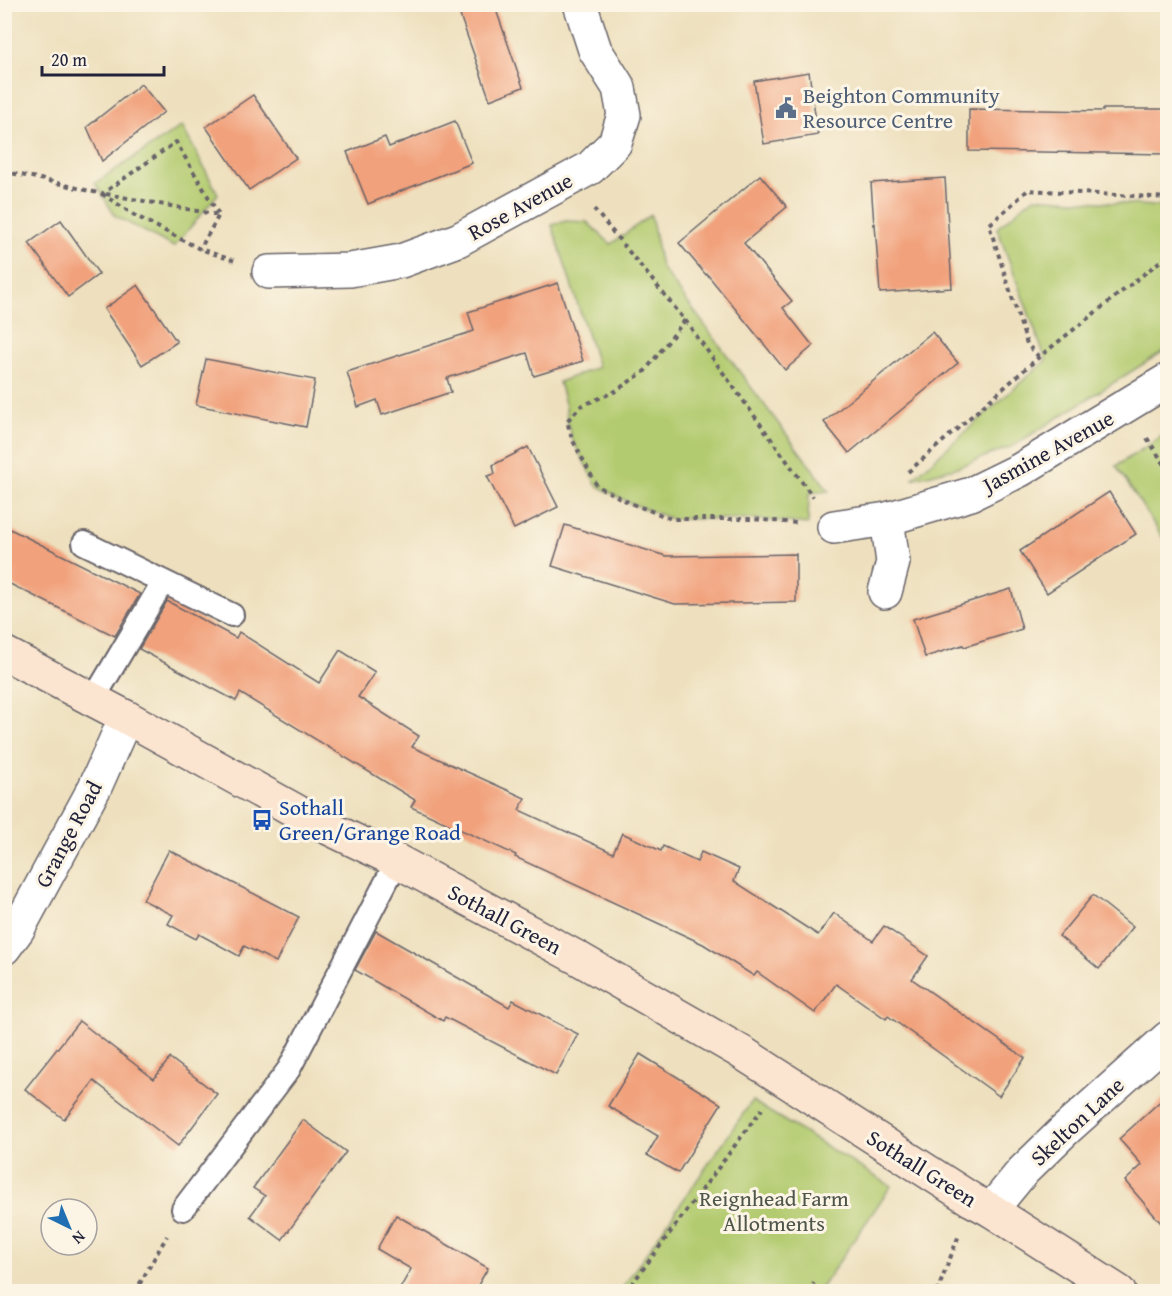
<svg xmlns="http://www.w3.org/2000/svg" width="1172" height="1296" font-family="'Gentium Book Plus',serif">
	<rect width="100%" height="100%" fill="#fcf5e5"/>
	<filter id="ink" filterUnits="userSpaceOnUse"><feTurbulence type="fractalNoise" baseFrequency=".0167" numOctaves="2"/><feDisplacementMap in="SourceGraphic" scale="12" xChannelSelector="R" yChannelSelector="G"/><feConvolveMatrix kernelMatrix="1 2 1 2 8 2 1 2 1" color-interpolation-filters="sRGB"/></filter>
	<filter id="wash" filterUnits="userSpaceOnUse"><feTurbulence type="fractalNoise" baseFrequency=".008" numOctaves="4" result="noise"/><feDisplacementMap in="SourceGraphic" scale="24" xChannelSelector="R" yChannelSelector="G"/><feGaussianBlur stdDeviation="1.35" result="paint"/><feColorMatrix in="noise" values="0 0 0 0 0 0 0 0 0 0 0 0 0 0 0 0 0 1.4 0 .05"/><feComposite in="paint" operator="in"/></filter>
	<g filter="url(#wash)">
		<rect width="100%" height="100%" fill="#eee0be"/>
		<g fill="#b3cb70" stroke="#6a7656" stroke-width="1.5">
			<path d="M182,126l36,68 -44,53 -59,-31 -20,-33z"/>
			<path d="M1034,197l133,10v142l-154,97 -55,21 -46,12 134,-119 -49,-132z"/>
			<path d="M651,215l10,52 168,224 -20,2 -1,31 -56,-5h-80l-42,-16 -33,-17 -25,-47 -5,-18 -1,-14 -7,-25 39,-15 -46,-142 14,-4 21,1 24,22z"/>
			<path d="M1167,433v111l-51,-78z"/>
			<path d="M752,1101l139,85 -72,105h-199z"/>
		</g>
		<g id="blocks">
			<g fill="#f1a17c">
				<path d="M456,4h38l29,83 -33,13z"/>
				<path d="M809,72l9,63 -54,9 -10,-63z"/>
				<path d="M141,84l23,28 -62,49 -15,-34z"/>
				<path d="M253,95l43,63 -47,32 -43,-63z"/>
				<path d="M969,109l134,2v-2h64v45l-198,-3z"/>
				<path d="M455,121l17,42 -104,41 -21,-52 38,-15 4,10z"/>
				<path d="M760,175l27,32 -43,36 48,58 -9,7 30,38 -28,24 -78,-96 -1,1 -27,-32z"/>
				<path d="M945,178l7,110 -72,5 -5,-69 -1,1 -3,-42z"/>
				<path d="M61,220l38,54 -31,23 -39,-54z"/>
				<path d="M558,283l25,78 -49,15 -7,-23 -80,25 4,14 -69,23 -5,-15 -19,7 -11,-35 127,-41 -6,-19z"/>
				<path d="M138,285l39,57 -35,23 -38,-56z"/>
				<path d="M932,332l26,31 -109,90 -25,-31z"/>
				<path d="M206,359l109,21 -9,47 -110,-22z"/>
				<path d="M528,447l30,60 -44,22 -27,-53 8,-2 -2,-9z"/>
				<path d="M1109,492l27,42 -89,59 -27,-42z"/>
				<path d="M565,525l101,31 130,-2v48l-121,2 -123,-38z"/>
				<path d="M4,526l136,68 -25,42 -111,-55z"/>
				<path d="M1011,589l11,40 -58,18 -1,-2 -38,12 -12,-38z"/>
				<path d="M167,601l69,37 3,-6 80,51 21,-33 35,22 -17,25 61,39 -7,11 113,51 -6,12 94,43 9,-20 39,18 2,-5 34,16 4,-10 38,17 -5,12 84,54 16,-22 39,28 11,-15 44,30 -16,23 113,79 -26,38 -111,-80 -2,3 -50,-35 -21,29 -58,-41 -3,4 -51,-32 -188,-87 1,-2 -105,-48 4,-7 -175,-107 -4,8 -97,-52z"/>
				<path d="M169,850l130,67 -23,45 -32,-16 -5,10 -40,-22 -3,5 -28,-15 5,-9 -30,-15z"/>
				<path d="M1093,895l40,32 -34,42 -40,-33z"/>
				<path d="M376,931l133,76 4,-7 65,34 -22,41 -111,-58 -2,4 -88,-51z"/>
				<path d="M79,1021l75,58 16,-21 47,36 -39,52 -84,-65 -30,38 -39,-30z"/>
				<path d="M640,1054l81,50 -43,69 -31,-18 11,-19 -50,-30z"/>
				<path d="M1167,1095v135l-42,-49 17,-16 -23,-26z"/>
				<path d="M303,1120l43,32 -64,88 -32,-24 15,-20 -12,-8z"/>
				<path d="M396,1215l92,53 -14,24h-76l13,-23 -34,-20z"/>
			</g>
		</g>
	</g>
	<g filter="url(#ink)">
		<use href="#blocks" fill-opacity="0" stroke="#696469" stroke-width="1.5"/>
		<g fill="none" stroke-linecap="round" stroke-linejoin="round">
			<defs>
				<g id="lane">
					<path d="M84,543l148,72"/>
					<path d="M93,700l70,-118"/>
					<path d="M183,1209l106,-140 108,-208"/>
				</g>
				<g id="street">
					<path d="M269,272l81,-2 51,-9 57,-21 132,-72 25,-25 9,-28 -5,-27 -24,-38 -15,-46"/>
					<path d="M887,519l84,-25 49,-24 148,-90"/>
					<path d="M834,527l53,-8 6,43 -8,30"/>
					<path d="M4,948l14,-19 77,-142 31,-70"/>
					<path d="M991,1210l32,-39 41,-40 104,-93"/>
				</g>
				<path id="secondary" d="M4,653l122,64 188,104 83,40 179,96 165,95 231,148 19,10 128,82"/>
			</defs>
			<use href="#lane" stroke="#696469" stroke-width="26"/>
			<use href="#street" stroke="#696469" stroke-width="36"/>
			<use href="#secondary" stroke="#696469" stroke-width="36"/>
			<g stroke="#696469" stroke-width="4" stroke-dasharray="4.5 4.5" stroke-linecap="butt">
				<path d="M4,172l28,5 70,17 74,-52 43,73"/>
				<path d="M102,194l34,22 64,33 35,12"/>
				<path d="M106,194l113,21 -19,34"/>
				<path d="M594,209l91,111 128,177"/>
				<path d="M685,320l-40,51 -31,21 -33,14 -14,15 5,18 25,47 33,17 42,16h80l44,4"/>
				<path d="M1039,357l-12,-13 -38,-119 39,-35 140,8"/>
				<path d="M1147,438l21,32"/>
				<path d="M908,472l131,-115 129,-102"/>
				<path d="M135,1292l32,-56"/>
				<path d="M626,1292l136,-183"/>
				<path d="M808,1292l6,-9"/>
				<path d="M937,1292l22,-57"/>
			</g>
			<use href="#lane" stroke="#fff" stroke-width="22"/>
			<use href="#street" stroke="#fff" stroke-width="33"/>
			<use href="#secondary" stroke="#fce5d0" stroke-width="33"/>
		</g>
	</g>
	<defs>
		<symbol id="civic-bare" viewBox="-9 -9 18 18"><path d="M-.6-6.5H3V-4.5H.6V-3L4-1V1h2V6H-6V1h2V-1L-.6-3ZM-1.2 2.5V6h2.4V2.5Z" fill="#5c6f8a" stroke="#fcf5e5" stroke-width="2.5" paint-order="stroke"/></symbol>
		<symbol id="bus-bare" viewBox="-9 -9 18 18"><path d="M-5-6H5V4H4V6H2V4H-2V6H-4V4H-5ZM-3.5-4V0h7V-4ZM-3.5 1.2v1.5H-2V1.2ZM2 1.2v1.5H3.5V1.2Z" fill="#1a4fb4" stroke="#fcf5e5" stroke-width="2.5" paint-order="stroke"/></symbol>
	</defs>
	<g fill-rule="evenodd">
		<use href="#civic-bare" x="771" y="93" width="30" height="30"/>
		<use href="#bus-bare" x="247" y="805" width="30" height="30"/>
	</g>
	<g text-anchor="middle" stroke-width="6" stroke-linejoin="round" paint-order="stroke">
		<g font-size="22" fill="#4e5e75" stroke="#fcf5e5" text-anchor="start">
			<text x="803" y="103">Beighton Community<tspan x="803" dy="25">Resource Centre</tspan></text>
		</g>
		<g font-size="22" fill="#22223b" stroke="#fcf5e5">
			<text transform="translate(520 206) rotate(-29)" y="8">Rose Avenue</text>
			<text transform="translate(1048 451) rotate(-29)" y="8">Jasmine Avenue</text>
			<text transform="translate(68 834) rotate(-62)" y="8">Grange Road</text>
			<text transform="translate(505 919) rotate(28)" y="8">Sothall Green</text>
			<text transform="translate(1077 1121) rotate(-43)" y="8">Skelton Lane</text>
			<text transform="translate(922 1168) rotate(32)" y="8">Sothall Green</text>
		</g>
		<g font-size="22" fill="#164399" stroke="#fcf5e5" text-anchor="start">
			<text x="279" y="815">Sothall<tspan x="279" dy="25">Green/Grange Road</tspan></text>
		</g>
		<g font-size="22" fill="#4e554b" stroke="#fcf5e5">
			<text x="774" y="1206">Reignhead Farm<tspan x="774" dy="25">Allotments</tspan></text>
		</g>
	</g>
	<rect width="1172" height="1296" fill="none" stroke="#fcf5e5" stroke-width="24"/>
	<g transform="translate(69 1227) rotate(137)"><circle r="28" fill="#fcf5e5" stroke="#a5a1a1" stroke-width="1.5"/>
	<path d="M0-4.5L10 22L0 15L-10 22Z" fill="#1f6fb2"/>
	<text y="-9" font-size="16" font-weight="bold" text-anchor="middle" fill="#22223b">N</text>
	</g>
	<path d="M42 66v9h122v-9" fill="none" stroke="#22223b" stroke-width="3"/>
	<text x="51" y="66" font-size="18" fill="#22223b" stroke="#fcf5e5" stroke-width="4.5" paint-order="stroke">20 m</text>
</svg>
